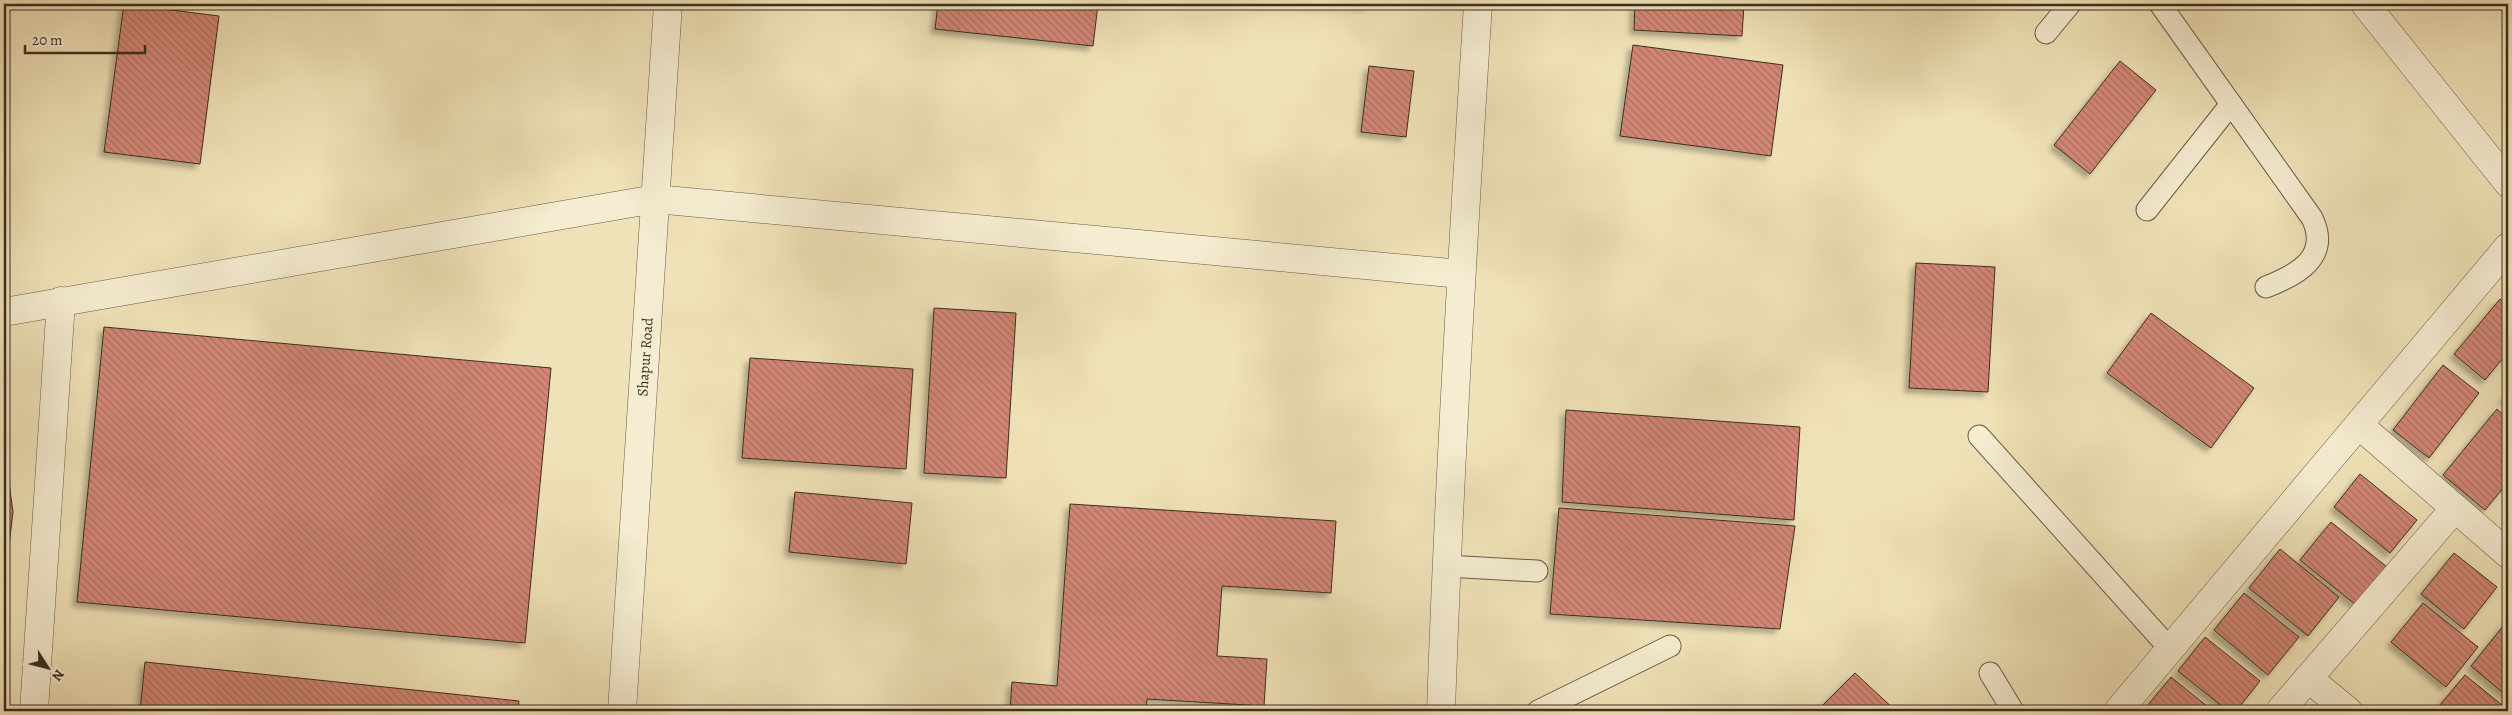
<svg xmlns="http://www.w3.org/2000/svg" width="2512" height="715" viewBox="0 0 2512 715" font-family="Alegreya,serif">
	<defs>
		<pattern id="building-back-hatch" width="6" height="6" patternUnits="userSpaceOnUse" patternTransform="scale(1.25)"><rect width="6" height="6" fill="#d38776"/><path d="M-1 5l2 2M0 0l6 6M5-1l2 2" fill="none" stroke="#ac6f60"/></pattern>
		<filter id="shadow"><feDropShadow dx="-4.5" dy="4.5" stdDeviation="2.5" flood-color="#0004"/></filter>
	</defs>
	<rect width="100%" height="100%" fill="#f0e2b8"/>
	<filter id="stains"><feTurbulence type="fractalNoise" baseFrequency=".004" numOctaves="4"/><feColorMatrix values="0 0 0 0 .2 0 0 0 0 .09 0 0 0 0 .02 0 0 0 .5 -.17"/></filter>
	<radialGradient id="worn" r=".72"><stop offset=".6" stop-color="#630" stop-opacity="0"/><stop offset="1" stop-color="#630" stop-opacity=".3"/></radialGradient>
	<g fill="url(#building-back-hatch)" stroke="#3a2f21" filter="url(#shadow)">
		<path d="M 124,4 L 219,16 L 200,164 L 104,152 Z"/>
		<path d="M 938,4 L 1098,4 L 1093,46 L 935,29 Z"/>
		<path d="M 1253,4 L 1369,4 L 1369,6 Z"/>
		<path d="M 1635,4 L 1744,4 L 1742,36 L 1634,30 Z"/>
		<path d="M 1633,45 L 1783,65 L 1771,156 L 1620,136 Z"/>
		<path d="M 2120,61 L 2156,90 L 2090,174 L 2054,145 Z"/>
		<path d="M 1369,66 L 1414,71 L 1406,137 L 1361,132 Z"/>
		<path d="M 1916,263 L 1995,267 L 1988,392 L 1909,388 Z"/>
		<path d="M 2500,299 L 2508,306 L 2508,352 L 2485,380 L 2454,354 Z"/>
		<path d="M 934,308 L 1016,313 L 1006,478 L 924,473 Z"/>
		<path d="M 2151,313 L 2254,388 L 2211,448 L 2107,373 Z"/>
		<path d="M 104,327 L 551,368 L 525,643 L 77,602 Z"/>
		<path d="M 750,358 L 913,369 L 906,469 L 742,458 Z"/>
		<path d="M 2443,365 L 2479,393 L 2429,458 L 2393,430 Z"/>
		<path d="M 2508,393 L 2508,403 L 2503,399 Z"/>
		<path d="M 2497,409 L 2508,419 L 2508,482 L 2485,510 L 2443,475 Z"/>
		<path d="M 1566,410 L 1800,427 L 1794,520 L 1562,502 Z"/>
		<path d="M 4,446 L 13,512 L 4,586 Z"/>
		<path d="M 2360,474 L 2417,520 L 2390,553 L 2334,507 Z"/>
		<path d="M 795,492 L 912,503 L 906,564 L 789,552 Z"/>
		<path d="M 1070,504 L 1336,521 L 1331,593 L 1222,586 L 1217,656 L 1267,659 L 1264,706 L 1147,699 L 1146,711 L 1010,711 L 1012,682 L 1057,686 Z"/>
		<path d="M 1559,508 L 1795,526 L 1780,629 L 1550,614 Z"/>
		<path d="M 2331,522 L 2387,567 L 2356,605 L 2300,560 Z"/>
		<path d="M 2280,549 L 2339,597 L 2308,636 L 2249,588 Z"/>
		<path d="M 2454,553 L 2497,587 L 2464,629 L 2421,594 Z"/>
		<path d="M 2244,593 L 2299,637 L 2268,675 L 2214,630 Z"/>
		<path d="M 2423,603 L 2478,647 L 2446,687 L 2391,642 Z"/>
		<path d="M 2508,620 L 2508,697 L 2471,666 Z"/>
		<path d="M 2205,637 L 2260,681 L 2236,711 L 2228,711 L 2178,671 Z"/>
		<path d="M 145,662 L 519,701 L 518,711 L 140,711 Z"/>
		<path d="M 1855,673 L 1896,711 L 1817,711 Z"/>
		<path d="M 2465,675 L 2502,705 L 2498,711 L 2435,711 Z"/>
		<path d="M 2171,677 L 2213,711 L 2143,711 Z"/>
	</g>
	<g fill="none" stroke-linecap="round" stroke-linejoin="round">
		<g stroke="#685c47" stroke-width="23">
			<g id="service">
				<path d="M 2160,4 L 2312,218 C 2331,257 2297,275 2266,287"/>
				<path d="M 2046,33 L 2070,4"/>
				<path d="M 2147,210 L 2231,104"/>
				<path d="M 1979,436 L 2170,649"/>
				<path d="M 1446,566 L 1537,571"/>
				<path d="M 1990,673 L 2013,711"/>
				<path d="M 1538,711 L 1670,646"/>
			</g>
		</g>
		<g stroke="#685c47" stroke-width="29">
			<g id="minor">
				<path d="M 2365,4 L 2508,183"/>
				<path d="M 4,312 L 655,199 L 1461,274"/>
				<path d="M 2359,425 L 2508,554"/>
				<path d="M 2308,678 L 2348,711"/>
				<path d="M 34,711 L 61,301"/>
				<path d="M 1441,711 C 1449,475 1463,239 1478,4"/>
				<path d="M 2118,711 L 2508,247"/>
				<path d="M 2280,711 L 2455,508"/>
			</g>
		</g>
		<g stroke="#685c47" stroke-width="29">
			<path id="tertiary" d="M 622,711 L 668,4"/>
		</g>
		<use href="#service" stroke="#f5ecd1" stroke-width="21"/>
		<use href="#minor" stroke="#f5ecd1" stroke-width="28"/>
		<use href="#tertiary" stroke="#f5ecd1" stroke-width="28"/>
	</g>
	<g text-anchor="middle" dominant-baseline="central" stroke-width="5" stroke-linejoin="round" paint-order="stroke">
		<g font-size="15" fill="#3a2f21" stroke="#f5ecd1">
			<text transform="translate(645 357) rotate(-86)">Shapur Road</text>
		</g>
	</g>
	<rect width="2512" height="715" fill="none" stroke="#f0e2b8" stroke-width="20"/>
	<rect x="5" y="5" width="2502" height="705" fill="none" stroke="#3a2f21" stroke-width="2.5"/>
	<rect x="10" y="10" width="2492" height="695" fill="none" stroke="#3a2f21"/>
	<g transform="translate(48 668) rotate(126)" stroke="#f5ecd1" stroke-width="4" paint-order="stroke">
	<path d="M0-4L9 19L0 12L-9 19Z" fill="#3a2f21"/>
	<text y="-8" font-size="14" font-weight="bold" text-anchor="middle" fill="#3a2f21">N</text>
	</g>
	<path d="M25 45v8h120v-8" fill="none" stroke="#3a2f21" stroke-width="2.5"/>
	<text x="32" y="45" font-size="15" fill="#3a2f21" stroke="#f5ecd1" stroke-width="4" paint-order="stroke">20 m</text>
	<rect width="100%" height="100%" filter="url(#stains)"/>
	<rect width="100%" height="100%" fill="url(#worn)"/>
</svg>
